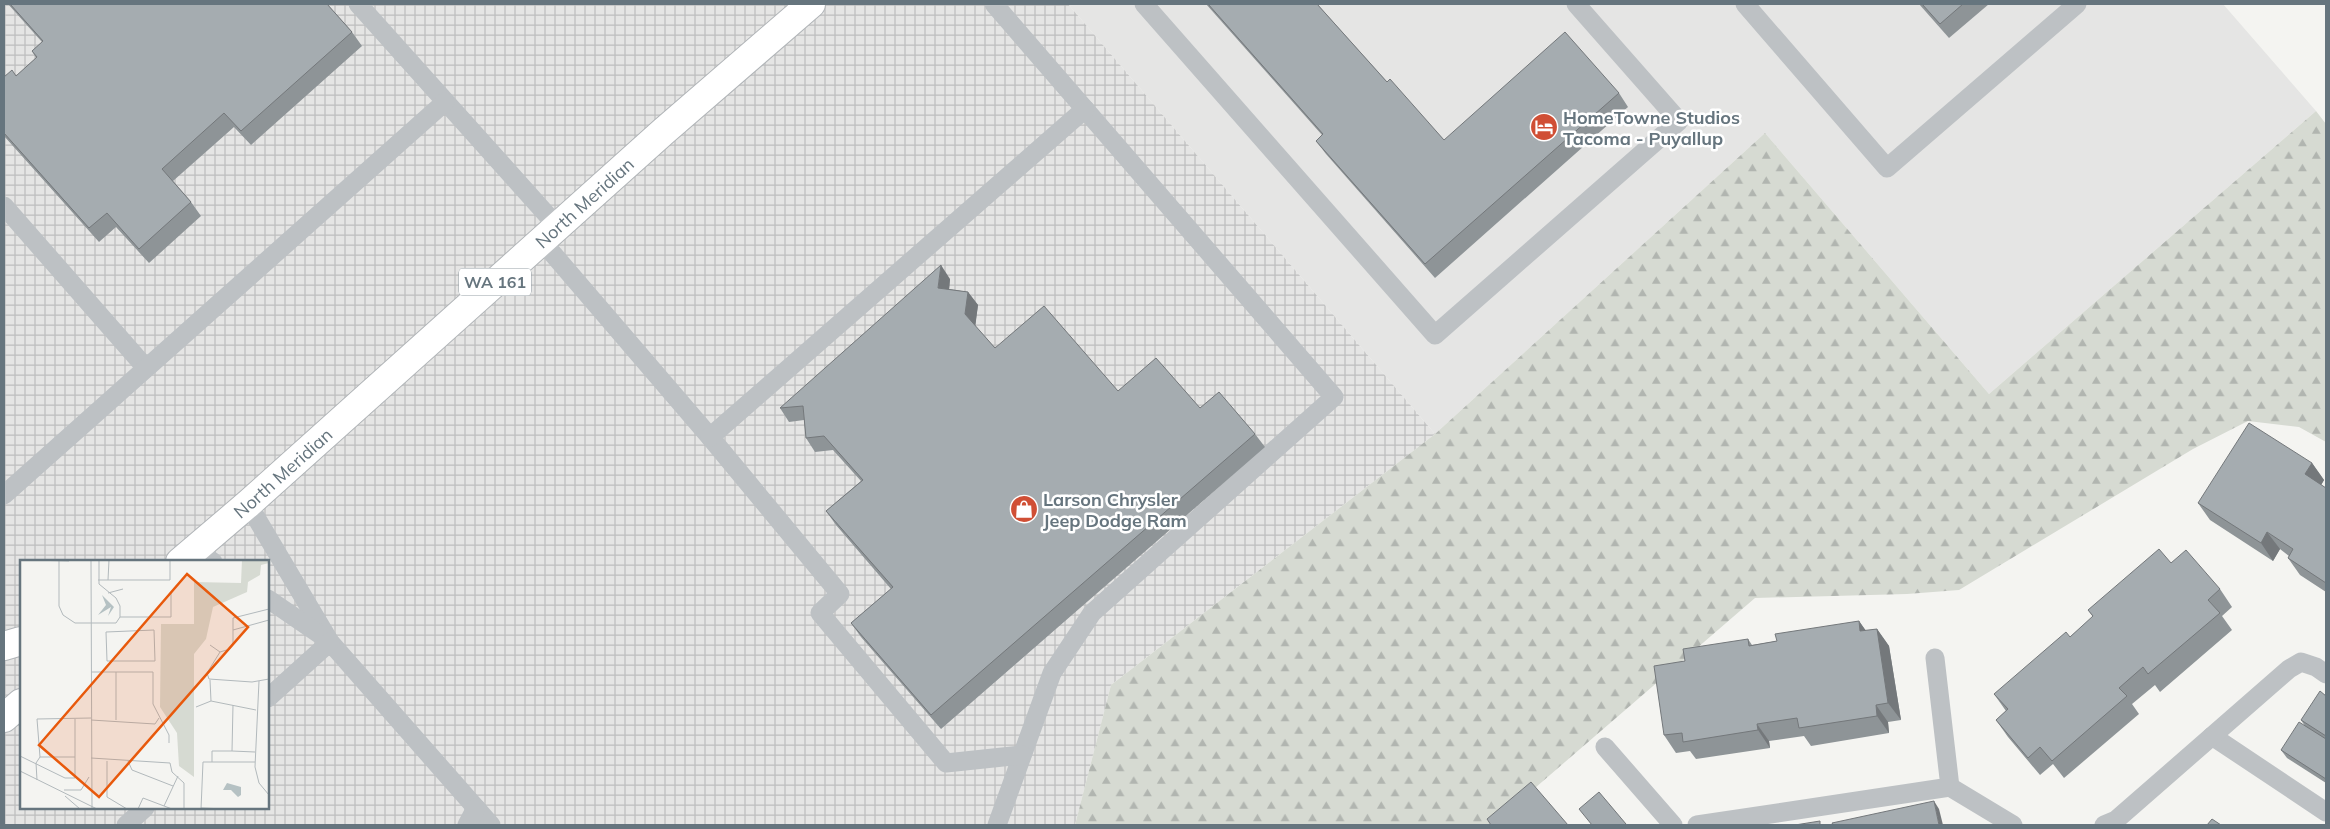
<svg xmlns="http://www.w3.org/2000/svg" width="2330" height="829" viewBox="0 0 2330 829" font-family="Mulish,sans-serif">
	<defs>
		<pattern id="industrial-grid" width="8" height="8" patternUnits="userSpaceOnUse" patternTransform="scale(1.25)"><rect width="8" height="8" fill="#e5e5e4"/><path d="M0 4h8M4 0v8" fill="none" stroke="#bdbebe"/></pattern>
		<pattern id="forest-firs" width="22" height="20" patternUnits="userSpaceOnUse" patternTransform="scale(1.25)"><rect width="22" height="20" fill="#d6dad2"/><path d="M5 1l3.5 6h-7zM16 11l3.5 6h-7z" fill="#b1b5b0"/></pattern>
	</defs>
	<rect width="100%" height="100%" fill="#f4f4f1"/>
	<path fill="#e5e5e4" d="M 1068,4 L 2223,4 L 2316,111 L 1989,394 L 1765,133 L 1435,434 Z"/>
	<path fill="url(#industrial-grid)" fill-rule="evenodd" d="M 4,4 L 1068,4 L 1435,434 L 1111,685 L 1075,825 L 4,825 ZM 21,562 L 268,562 L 268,808 L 21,808 Z"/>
	<path fill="url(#forest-firs)" d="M 2316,111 L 2326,124 L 2326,442 L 2299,427 L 2248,421 L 2193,449 L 1959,590 L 1907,594 L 1755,598 L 1492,825 L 1075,825 L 1111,685 L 1435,434 L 1765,133 L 1989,394 Z"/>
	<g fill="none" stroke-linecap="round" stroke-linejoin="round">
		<g stroke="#b1b5b8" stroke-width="30">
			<g id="primary">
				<path id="s1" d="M 180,562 L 248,504 L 664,131 L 811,4"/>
				<path d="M 4,646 L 21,641"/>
				<path d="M 4,718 L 21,703"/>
			</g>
		</g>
		<g stroke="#bdc1c4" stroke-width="19">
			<path d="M 358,4 L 557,226"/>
			<path d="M 994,4 L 1334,397 L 1092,613 L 1052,673 L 997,825"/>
			<path d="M 1144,4 L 1435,335 L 1679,121 L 1576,4"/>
			<path d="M 1745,4 L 1887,168 L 2077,4"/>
			<path d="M 4,206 L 146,368"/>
			<path d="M 541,240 L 710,437 L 840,594 L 820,613 L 946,763 L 1022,755"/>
			<path d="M 710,437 L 1085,109"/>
			<path d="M 4,495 L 445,102"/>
			<path d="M 248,504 L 330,642 L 491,825"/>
			<path d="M 195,549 L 213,562"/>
			<path d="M 268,599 L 325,638"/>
			<path d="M 268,698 L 330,642"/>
			<path d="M 2212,736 L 2326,812"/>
			<path d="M 1605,747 L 1673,825"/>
			<path d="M 1950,787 L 2013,825"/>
			<path d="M 126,825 L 145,808"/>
			<path d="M 467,825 L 476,808"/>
			<path d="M 1697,825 L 1950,787 L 1935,658"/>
			<path d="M 2104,825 L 2116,820 L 2289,669 L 2301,662 L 2316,667 L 2326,674"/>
		</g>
		<use href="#primary" stroke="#fff" stroke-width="28"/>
	</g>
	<g fill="#8e9497">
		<path d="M 8,4 L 327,4 L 352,32 L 362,46 L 251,145 L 234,127 L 173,181 L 191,202 L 201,216 L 149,263 L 116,227 L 99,242 L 4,136 L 4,77 L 16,76 L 36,58 L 32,51 L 42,42 Z"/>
		<path d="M 1206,4 L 1317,4 L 1387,82 L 1444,140 L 1619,93 L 1628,107 L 1435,278 L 1326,154 L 1316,141 L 1322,135 Z"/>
		<path d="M 1919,4 L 1989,4 L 1949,38 Z"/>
		<path d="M 950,279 L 949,289 L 968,292 L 978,305 L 975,326 L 995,348 L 1118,391 L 1200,408 L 1255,434 L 1265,447 L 941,729 L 861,637 L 851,623 L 891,589 L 836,525 L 826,511 L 861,481 L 833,450 L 815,452 L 806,438 L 804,420 L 789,422 L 780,408 Z"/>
		<path d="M 2312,463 L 2324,480 L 2321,485 L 2326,488 L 2326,592 L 2300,575 L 2288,558 L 2289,556 L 2280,549 L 2273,561 L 2210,520 L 2198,503 Z"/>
		<path d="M 2171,563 L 2220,589 L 2232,607 L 2222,616 L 2232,630 L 2160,692 L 2155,685 L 2132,704 L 2139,714 L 2064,778 L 2053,764 L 2040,775 L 2008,737 L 1996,720 L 2006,711 L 1994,694 L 2070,637 L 2093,617 L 2088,610 Z"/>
		<path d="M 1859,621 L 1866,631 L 1877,629 L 1889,646 L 1901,720 L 1888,722 L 1889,733 L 1811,746 L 1804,736 L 1769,741 L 1770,748 L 1696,759 L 1690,751 L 1676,753 L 1664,735 L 1685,661 L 1748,639 L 1752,645 L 1777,641 Z"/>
		<path d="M 2326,696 L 2326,783 L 2287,758 L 2281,750 L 2305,726 L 2301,720 Z"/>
	</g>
	<g fill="#74787b">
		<path d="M 941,265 L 950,279 L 948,302 L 938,288 Z"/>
		<path d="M 968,292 L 978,305 L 975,328 L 965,314 Z"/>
		<path d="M 2312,463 L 2324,480 L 2317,492 L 2305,474 Z"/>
		<path d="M 2267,532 L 2280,549 L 2273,561 L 2261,543 Z"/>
		<path d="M 1859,621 L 1871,638 L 1860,631 Z"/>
		<path d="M 1877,629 L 1889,646 L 1901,720 L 1888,703 Z"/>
		<path d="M 1876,705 L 1888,722 L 1889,733 L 1877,716 Z"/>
		<path d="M 1757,724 L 1769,741 L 1770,748 L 1758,730 Z"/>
		<path d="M 1934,801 L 1939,809 L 1943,825 L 1939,825 Z"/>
	</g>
	<g fill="#a5acb0" stroke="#74787b">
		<path d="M 10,4 L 327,4 L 352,32 L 241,131 L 224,113 L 162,169 L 191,202 L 139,249 L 107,213 L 89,228 L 4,133 L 4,77 L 12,70 L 16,76 L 37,57 L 32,51 L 43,41 Z"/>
		<path d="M 1208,4 L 1317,4 L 1387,82 L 1390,79 L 1444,140 L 1565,32 L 1619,93 L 1425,264 L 1316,141 L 1323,134 Z"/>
		<path d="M 1922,4 L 1963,4 L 1940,24 Z"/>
		<path d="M 941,265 L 938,288 L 968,292 L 965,314 L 995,348 L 1044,306 L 1118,391 L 1156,358 L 1200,408 L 1219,392 L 1255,434 L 931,715 L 851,623 L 893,587 L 826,511 L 863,480 L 824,436 L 806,438 L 803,406 L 780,408 Z"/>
		<path d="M 2249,423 L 2312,463 L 2305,474 L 2326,488 L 2326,583 L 2288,558 L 2293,549 L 2267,532 L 2261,543 L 2198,503 Z"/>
		<path d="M 2159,549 L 2171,563 L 2186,550 L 2220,589 L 2208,600 L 2220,613 L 2148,674 L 2143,667 L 2119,688 L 2127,696 L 2052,761 L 2040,747 L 2028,758 L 1996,720 L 2008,709 L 1994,694 L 2066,632 L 2070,637 L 2093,616 L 2088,610 Z"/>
		<path d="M 1859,621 L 1860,631 L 1877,629 L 1888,703 L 1876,705 L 1877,716 L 1799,728 L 1797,718 L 1757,724 L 1758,730 L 1683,742 L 1682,733 L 1664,735 L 1654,666 L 1685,661 L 1683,649 L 1748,639 L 1749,646 L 1777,641 L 1775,634 Z"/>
		<path d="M 2320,691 L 2326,696 L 2326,736 L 2301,720 Z"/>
		<path d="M 2299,722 L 2326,739 L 2326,779 L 2281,750 Z"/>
		<path d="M 1531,782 L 1568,825 L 1491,825 L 1487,819 Z"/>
		<path d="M 1599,792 L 1626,824 L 1624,825 L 1592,825 L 1579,809 Z"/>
		<path d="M 1934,801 L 1939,825 L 1833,825 L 1832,823 Z"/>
		<path d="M 2212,819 L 2221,825 L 2207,825 Z"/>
		<path d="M 1820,821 L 1820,825 L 1795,825 Z"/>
	</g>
	<defs>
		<g id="hotel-disc" transform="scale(1.4375)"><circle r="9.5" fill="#d04f35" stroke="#fff"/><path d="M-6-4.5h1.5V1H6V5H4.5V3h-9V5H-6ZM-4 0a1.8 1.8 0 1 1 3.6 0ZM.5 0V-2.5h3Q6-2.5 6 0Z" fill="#fff"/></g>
		<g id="shop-disc" transform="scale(1.4375)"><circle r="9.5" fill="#d04f35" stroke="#fff"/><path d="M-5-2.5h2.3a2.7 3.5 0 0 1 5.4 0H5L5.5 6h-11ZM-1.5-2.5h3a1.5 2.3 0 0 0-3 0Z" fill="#fff"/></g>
	</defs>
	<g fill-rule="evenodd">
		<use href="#hotel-disc" x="1544" y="127"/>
		<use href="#shop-disc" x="1024" y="509"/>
	</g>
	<g text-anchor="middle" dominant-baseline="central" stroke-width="5" stroke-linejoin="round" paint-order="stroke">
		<rect fill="#fff" stroke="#949ea5" stroke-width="1" x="459" y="268.5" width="72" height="27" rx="4"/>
		<g font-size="16" font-weight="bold" fill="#66757e">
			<text x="495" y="282">WA 161</text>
		</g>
		<g font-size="18" font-weight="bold" fill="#66757e" stroke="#fff" text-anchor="start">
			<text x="1563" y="117">HomeTowne Studios<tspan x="1563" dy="21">Tacoma - Puyallup</tspan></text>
			<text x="1043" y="499">Larson Chrysler<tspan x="1043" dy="21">Jeep Dodge Ram</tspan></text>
		</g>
		<g font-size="18" fill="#66757e" stroke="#fff">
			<text stroke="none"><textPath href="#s1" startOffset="541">North Meridian</textPath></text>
			<text stroke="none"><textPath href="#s1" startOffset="136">North Meridian</textPath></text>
		</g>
	</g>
	<g transform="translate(20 560)">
		<rect width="249" height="249" fill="#f4f4f1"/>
		<path d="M 222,0 L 249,0 L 249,3 L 241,5 L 240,15 L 228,22 L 227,32 L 193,47 L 186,79 L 174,94 L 174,217 L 159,206 L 157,173 L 140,147 L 141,64 L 174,64 L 174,22 L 221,23 Z" fill="#d6dad2"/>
		<path d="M 82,35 L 94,47 L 88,56 L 91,47 L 78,55 L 86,45 ZM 207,223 L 221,227 L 221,235 L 218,237 L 211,230 L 203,230 Z" fill="#b5c1c3"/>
		<path fill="none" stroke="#b2b9bc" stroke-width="1" d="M 11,0 L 49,1M 39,0 L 39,46 L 43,55 L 55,63 L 96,63 L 100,57 L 100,46 L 96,38 L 79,24 L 79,0M 71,0 L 72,249M 78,20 L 150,20 L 150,0M 88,20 L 89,0M 88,33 L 103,29M 100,57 L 151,57 L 151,32M 134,70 L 135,101 L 87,101 L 86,72 ZM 213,70 L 249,60M 190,85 L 200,92 L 187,113 L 189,119 L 232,122 L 249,119M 200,92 L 210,89 L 213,83 L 213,58 L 249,49M 71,112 L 133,112 L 133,144 L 149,175 L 149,183M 96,112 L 96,160M 190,120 L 191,141 L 236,150M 239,121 L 235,207 L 239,223 L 249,235M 176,147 L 191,141M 71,160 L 135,164 L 139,158M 212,191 L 235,192M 0,196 L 45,218 L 55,218 L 55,159M 20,197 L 55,197M 71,198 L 150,203 L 152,212 L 164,223 L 164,249M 87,201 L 87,237 L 107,249M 108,201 L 112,210 L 153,226M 192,202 L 192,191 L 212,191 L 213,145M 0,211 L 77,249M 17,220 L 16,203 L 20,197 L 17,159 L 71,158M 44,230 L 61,230 L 69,217M 45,236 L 60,249M 144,246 L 158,216M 181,248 L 206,249M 118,249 L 123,238 L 152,249M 181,249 L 183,202 L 235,202"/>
		<path fill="#e8590c" fill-opacity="0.15" stroke="#e8590c" stroke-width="2.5" d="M 167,14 L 228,67 L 79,237 L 19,185 Z"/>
		<rect width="249" height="249" fill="none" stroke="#66757e" stroke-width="2.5"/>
	</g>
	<rect width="2330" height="829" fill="none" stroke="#66757e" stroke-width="10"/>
</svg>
